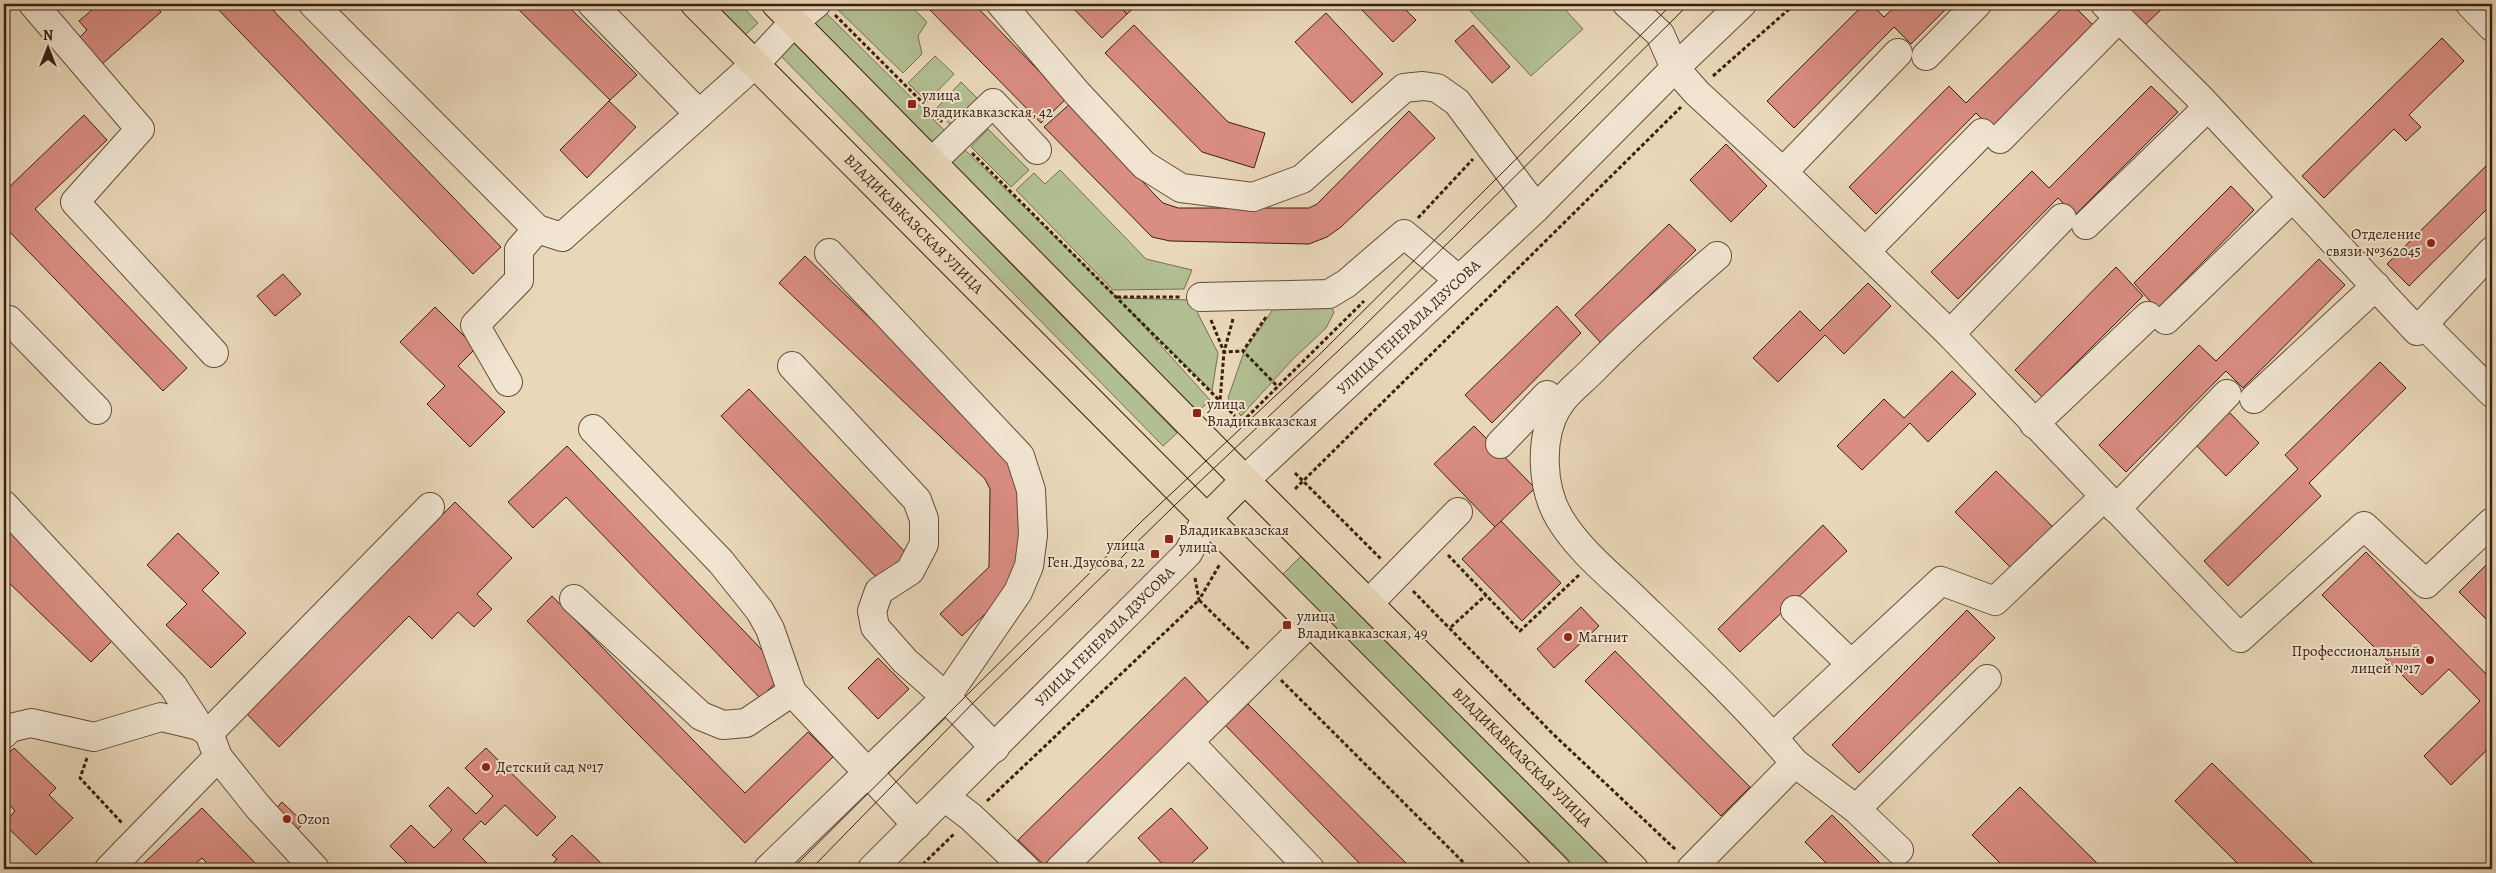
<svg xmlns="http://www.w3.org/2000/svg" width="2496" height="873" viewBox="0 0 2496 873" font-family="Alegreya,serif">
	<rect width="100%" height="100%" fill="#e9d7b9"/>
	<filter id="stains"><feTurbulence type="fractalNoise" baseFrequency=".004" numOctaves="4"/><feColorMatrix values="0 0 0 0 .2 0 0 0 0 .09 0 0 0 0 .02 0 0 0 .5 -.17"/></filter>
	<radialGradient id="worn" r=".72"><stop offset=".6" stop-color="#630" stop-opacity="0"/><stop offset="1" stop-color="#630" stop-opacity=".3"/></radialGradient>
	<g fill="#b2bf92" stroke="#767050">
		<path d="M 715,4 L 740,4 L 758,23 L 745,35 Z"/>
		<path d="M 909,4 L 927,22 L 918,36 L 922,54 L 903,73 L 833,5 Z"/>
		<path d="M 1464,4 L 1560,4 L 1583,29 L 1531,76 Z"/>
		<path d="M 825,12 L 946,132 L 932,146 L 811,26 Z"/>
		<path d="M 792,41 L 1177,433 L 1163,446 L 779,54 Z"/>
		<path d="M 935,56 L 954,74 L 927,102 L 908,83 Z"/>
		<path d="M 961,82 L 980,101 L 954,128 L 935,110 Z"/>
		<path d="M 988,129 L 1029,170 L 1011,187 L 971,147 Z"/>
		<path d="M 965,150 L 1118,298 L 1191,300 L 1218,353 L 1212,391 L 1129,310 L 1210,400 L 1193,417 L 947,168 Z"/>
		<path d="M 1060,170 L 1146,259 L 1192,270 L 1184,289 L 1113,290 L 1016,190 L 1034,173 L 1045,184 Z"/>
		<path d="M 1327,298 L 1334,312 L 1326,328 L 1293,359 L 1241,416 L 1228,398 L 1244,352 L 1278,302 Z"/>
		<path d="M 1303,554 L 1615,869 L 1578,869 L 1282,575 Z"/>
	</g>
	<g fill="#da8d82" stroke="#3a210f">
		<path d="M 99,4 L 154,4 L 161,12 L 101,65 L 78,39 L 87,30 L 79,21 Z"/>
		<path d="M 213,4 L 267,4 L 501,247 L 473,274 Z"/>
		<path d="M 513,4 L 566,4 L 637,75 L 609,101 L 636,127 L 587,178 L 560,150 L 610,100 Z"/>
		<path d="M 924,4 L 974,4 L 1066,99 L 1041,123 Z"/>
		<path d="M 1069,4 L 1117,4 L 1127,14 L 1102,38 Z"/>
		<path d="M 1117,4 L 1138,4 L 1127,14 Z"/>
		<path d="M 1360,4 L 1400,4 L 1416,20 L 1393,42 L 1358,6 Z"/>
		<path d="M 1864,4 L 1871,4 L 1884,17 L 1898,4 L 1951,4 L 1911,44 L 1894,27 L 1794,128 L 1767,101 Z"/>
		<path d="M 2066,4 L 2072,4 L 2095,27 L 1993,130 L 1976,113 L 1876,214 L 1849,187 L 1949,86 L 1966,103 Z"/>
		<path d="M 2125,4 L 2167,4 L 2145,25 Z"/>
		<path d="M 1326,13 L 1383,74 L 1352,103 L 1295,42 Z"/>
		<path d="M 1134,25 L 1228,122 L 1265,133 L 1254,168 L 1202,152 L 1105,53 Z"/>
		<path d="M 1473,25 L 1510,67 L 1492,83 L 1455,41 Z"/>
		<path d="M 2442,38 L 2464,61 L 2409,115 L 2421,127 L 2406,141 L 2394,129 L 2324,198 L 2302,176 Z"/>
		<path d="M 2151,86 L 2178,112 L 2075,215 L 2058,198 L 1958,299 L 1931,272 L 2032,171 L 2049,188 Z"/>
		<path d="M 1071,103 L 1154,194 L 1163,203 L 1178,208 L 1309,208 L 1317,204 L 1409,111 L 1435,138 L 1341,227 L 1327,237 L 1309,244 L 1170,241 L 1152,237 L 1044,127 Z"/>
		<path d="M 84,115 L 107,140 L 35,209 L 187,368 L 163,391 L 4,226 L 4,192 Z"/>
		<path d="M 1726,144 L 1767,186 L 1731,222 L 1690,180 Z"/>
		<path d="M 2492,160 L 2492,204 L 2409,286 L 2387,264 Z"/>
		<path d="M 2231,186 L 2254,210 L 2157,309 L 2134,283 Z"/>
		<path d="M 1669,224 L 1696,250 L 1601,343 L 1575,315 Z"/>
		<path d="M 805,256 L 1011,453 L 1023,489 L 1021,560 L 1011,589 L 962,636 L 940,614 L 989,567 L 990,489 L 985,479 L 779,283 Z"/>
		<path d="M 2319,259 L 2345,285 L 2243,388 L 2226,371 L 2126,472 L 2099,445 L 2199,345 L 2216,361 Z"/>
		<path d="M 2116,267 L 2143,296 L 2042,397 L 2015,370 Z"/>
		<path d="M 283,274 L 301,294 L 275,316 L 257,296 Z"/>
		<path d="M 1868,283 L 1891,306 L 1844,354 L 1825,335 L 1778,382 L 1753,358 L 1800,311 L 1820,331 Z"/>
		<path d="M 1557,306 L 1581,333 L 1492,423 L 1465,395 Z"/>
		<path d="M 435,307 L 476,348 L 458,366 L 505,412 L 470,447 L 427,404 L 445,386 L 400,342 Z"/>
		<path d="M 2380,362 L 2406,388 L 2309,483 L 2321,496 L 2228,586 L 2204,561 L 2298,469 L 2285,455 Z"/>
		<path d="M 1952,371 L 1976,394 L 1928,442 L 1910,423 L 1862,470 L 1837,446 L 1884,399 L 1904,418 Z"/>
		<path d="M 749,389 L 907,554 L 879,580 L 721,416 Z"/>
		<path d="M 2228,411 L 2259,443 L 2226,476 L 2194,443 Z"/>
		<path d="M 1474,426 L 1535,488 L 1495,527 L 1434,464 Z"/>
		<path d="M 567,446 L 785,674 L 760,698 L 566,497 L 533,528 L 508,502 Z"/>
		<path d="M 1996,471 L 2055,529 L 2014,571 L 1955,512 Z"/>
		<path d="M 455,502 L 512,558 L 477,594 L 492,609 L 474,627 L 458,612 L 432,639 L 409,616 L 279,747 L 246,713 Z"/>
		<path d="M 1501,521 L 1561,583 L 1522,621 L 1462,559 Z"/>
		<path d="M 4,524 L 118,635 L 91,662 L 4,578 Z"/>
		<path d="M 1823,525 L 1847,551 L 1740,652 L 1718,629 Z"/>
		<path d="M 178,533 L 219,573 L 202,590 L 246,633 L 211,668 L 166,625 L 187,604 L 147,565 Z"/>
		<path d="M 2366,552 L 2492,680 L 2492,745 L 2451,785 L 2424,756 L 2480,701 L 2449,669 L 2422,695 L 2322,595 Z"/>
		<path d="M 2492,559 L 2492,625 L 2459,592 Z"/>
		<path d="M 552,596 L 745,793 L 808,732 L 833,757 L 745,843 L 527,621 Z"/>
		<path d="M 1581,607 L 1599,626 L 1554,668 L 1537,649 Z"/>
		<path d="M 1967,610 L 1995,638 L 1859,773 L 1832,745 Z"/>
		<path d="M 1615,651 L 1750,787 L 1721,816 L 1585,681 Z"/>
		<path d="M 878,658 L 909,689 L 878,719 L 848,688 Z"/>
		<path d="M 1185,677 L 1211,705 L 1045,866 L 1018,840 Z"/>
		<path d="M 1248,704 L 1409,866 L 1406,869 L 1365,869 L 1225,725 Z"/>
		<path d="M 14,748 L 56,788 L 49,795 L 73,818 L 36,855 L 4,824 L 15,811 L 4,799 L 4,758 Z"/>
		<path d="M 486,748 L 556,817 L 537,836 L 505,805 L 485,825 L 481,821 L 463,839 L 493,869 L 449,869 L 445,865 L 441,869 L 413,869 L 390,846 L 411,825 L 434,848 L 452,830 L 429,806 L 448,787 L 476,814 L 493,796 L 465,768 Z"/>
		<path d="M 2212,763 L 2319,869 L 2243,869 L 2175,801 Z"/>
		<path d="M 2020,787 L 2103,869 L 2006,869 L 1972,835 Z"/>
		<path d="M 282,802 L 304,823 L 294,833 L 273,812 Z"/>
		<path d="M 202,808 L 261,869 L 213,869 L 202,858 L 189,869 L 150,869 L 144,863 Z"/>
		<path d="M 1171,808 L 1208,848 L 1185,869 L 1167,869 L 1138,838 Z"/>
		<path d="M 1832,815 L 1886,869 L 1832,869 L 1805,842 Z"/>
		<path d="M 572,835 L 607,869 L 547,869 L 557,859 L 552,855 Z"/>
	</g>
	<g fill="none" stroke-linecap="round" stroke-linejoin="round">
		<g stroke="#664e3a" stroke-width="30">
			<g id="minor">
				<path d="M 33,4 L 140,129 L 75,202 L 214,353"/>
				<path d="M 313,4 L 537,229"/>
				<path d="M 592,4 L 699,114"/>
				<path d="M 1001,4 L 1077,93 L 1144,165 L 1181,188 L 1253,197 L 1302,179 L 1404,88 L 1423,86 L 1437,88 L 1457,102 L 1536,208"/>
				<path d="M 1627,4 L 1660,34 L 1675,68 L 1697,93 L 1783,172 L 1950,334 L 2240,638 L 2364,526 L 2426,584 L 2492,522"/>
				<path d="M 2105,4 L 2200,98 L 2417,331 L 2492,251"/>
				<path d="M 2470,4 L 2492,27"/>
				<path d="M 1926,56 L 1977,4"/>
				<path d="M 2000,139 L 2119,18"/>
				<path d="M 932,162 L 993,103 L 1037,150"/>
				<path d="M 1783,172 L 1898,53"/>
				<path d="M 2086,225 L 2208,107"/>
				<path d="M 1866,251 L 1982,133"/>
				<path d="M 1201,297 L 1329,294 L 1347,283 L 1404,234 L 1459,280"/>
				<path d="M 2166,320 L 2292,198"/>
				<path d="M 2423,324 L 2492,393"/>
				<path d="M 4,325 L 9,320 L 97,410"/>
				<path d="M 1950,334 L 2062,218"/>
				<path d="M 792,366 L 917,500 L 924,519 L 924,544 L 910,571 L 879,591 L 872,611 L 875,627 L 905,661 L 946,697 L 995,748"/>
				<path d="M 508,382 L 475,325 L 519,280 L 519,250 L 537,229 L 562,237 L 755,64 L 794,22 L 816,4"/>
				<path d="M 2254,399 L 2376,286"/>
				<path d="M 2034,424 L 2148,316"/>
				<path d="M 593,429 L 721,562 L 760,611 L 770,629 L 792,692"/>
				<path d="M 1500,444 L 1547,395 L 1559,405"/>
				<path id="s1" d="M 1245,480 L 1536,208 L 1675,68 L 1742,4"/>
				<path d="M 4,505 L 173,686 L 199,726 L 209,733 L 218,757 L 258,807 L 315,869"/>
				<path d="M 2116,509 L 2227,394"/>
				<path d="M 574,599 L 701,716 L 723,725 L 746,723 L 792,692 L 917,825"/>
				<path d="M 1369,603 L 1458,512"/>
				<path d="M 1795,610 L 1851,664"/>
				<path d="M 209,733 L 430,507"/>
				<path d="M 4,734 L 10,728 L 31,723 L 94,737 L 161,717 L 199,726"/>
				<path d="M 1773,737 L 1941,581 L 1995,601 L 2104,497"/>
				<path d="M 1190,743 L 1310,869"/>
				<path d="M 1795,763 L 1856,809 L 1899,850"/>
				<path d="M 946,798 L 971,817 L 1026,869"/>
				<path d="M 1856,809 L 1987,679"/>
				<path d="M 109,869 L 218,757"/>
				<path d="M 768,869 L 946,697 L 1018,592 L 1029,566 L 1033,535 L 1031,490 L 1020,456 L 829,253"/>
				<path id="s2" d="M 872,869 L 1188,553 L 1206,519"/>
				<path d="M 1060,869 L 1310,622"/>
				<path d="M 1691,869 L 1795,763 C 1748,707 1693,655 1640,604 C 1613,577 1580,552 1560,519 C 1541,488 1539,437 1558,406 C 1566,393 1581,382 1592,371 C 1632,330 1674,293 1717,256"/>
			</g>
		</g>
		<g stroke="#3a210f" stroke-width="30">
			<g id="major">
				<path id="s3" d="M 695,4 L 1556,869"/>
				<path id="s4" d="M 776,4 L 1245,480 L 1634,869"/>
				<path d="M 1206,519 L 1245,480"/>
			</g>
		</g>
		<g stroke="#3a210f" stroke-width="3" stroke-dasharray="4 2.5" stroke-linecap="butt">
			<path d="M 835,15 L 942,122"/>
			<path d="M 1713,76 L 1795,4"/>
			<path d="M 972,153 L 1235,416"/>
			<path d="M 1418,218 L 1473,159"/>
			<path d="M 1117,297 L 1180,297"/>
			<path d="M 1266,317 L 1243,351 L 1278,387"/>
			<path d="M 1233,319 L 1224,352 L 1243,351"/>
			<path d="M 1211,320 L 1224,352 L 1220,401"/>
			<path d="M 1242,422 L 1364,301"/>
			<path d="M 1295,473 L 1382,560"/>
			<path d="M 1295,489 L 1681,107"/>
			<path d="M 1448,555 L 1520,631 L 1579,575"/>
			<path d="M 1195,578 L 1199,600 L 1220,564"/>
			<path d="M 1413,591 L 1552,733 L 1677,851"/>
			<path d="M 1451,627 L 1486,595"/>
			<path d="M 1281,680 L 1470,869"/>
			<path d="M 87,758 L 80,778 L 123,824"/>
			<path d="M 987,801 L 1199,600 L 1250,650"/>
			<path d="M 918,869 L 955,833"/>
		</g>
		<use href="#minor" stroke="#f1e5d2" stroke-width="28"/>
		<use href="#major" stroke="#e9d7b9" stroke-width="28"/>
		<g stroke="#3a210f" stroke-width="1">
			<path d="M 792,869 L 1142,521 L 1320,354 L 1672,4"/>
			<path d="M 811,869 L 974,702 L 1175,505 L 1357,333 L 1689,4"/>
		</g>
	</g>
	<g fill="#8f2418" stroke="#f1e5d2" stroke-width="2">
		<rect x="907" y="99" width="10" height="10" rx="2.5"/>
		<circle cx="2431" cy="243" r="5"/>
		<rect x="1192" y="408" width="10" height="10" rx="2.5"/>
		<rect x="1164" y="534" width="10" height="10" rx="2.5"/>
		<rect x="1150" y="549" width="10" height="10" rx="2.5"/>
		<rect x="1282" y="620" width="10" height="10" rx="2.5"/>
		<circle cx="1568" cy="637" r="5"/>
		<circle cx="2430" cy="660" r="5"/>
		<circle cx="486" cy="767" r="5"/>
		<circle cx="287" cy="819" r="5"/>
	</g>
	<g text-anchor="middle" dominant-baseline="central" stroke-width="4" stroke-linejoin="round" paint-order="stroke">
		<g font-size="15" fill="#3a210f" stroke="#f1e5d2" text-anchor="start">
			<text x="922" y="95">улица<tspan x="922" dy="17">Владикавказская, 42</tspan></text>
			<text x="2421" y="234" text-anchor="end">Отделение<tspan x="2421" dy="17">связи №362045</tspan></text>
			<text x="1207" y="404">улица<tspan x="1207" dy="17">Владикавказская</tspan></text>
			<text x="1179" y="530">Владикавказская<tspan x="1179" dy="17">улица</tspan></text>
			<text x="1145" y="545" text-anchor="end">улица<tspan x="1145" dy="17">Ген.Дзусова, 22</tspan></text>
			<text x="1297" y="616">улица<tspan x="1297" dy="17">Владикавказская, 49</tspan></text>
			<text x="1578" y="637">Магнит</text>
			<text x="2420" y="651" text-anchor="end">Профессиональный<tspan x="2420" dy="17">лицей №17</tspan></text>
			<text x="496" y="767">Детский сад №17</text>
			<text x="297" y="819">Ozon</text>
		</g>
		<g font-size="15" fill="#3a210f" stroke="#f1e5d2">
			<text stroke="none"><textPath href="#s3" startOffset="310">ВЛАДИКАВКАЗСКАЯ УЛИЦА</textPath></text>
			<text stroke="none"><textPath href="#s1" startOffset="224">УЛИЦА ГЕНЕРАЛА ДЗУСОВА</textPath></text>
			<text stroke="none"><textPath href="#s2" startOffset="329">УЛИЦА ГЕНЕРАЛА ДЗУСОВА</textPath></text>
			<text stroke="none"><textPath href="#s4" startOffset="1060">ВЛАДИКАВКАЗСКАЯ УЛИЦА</textPath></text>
		</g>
	</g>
	<rect width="2496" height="873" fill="none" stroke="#e9d7b9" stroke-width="20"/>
	<rect x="5" y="5" width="2486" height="863" fill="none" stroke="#3a210f" stroke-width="2.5"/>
	<rect x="10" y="10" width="2476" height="853" fill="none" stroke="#3a210f"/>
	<g transform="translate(48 48)" stroke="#f1e5d2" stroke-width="4" paint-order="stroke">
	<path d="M0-4L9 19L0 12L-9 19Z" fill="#3a210f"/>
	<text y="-8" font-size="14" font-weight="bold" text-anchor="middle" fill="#3a210f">N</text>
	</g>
	<rect width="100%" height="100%" filter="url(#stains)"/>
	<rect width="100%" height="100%" fill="url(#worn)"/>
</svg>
